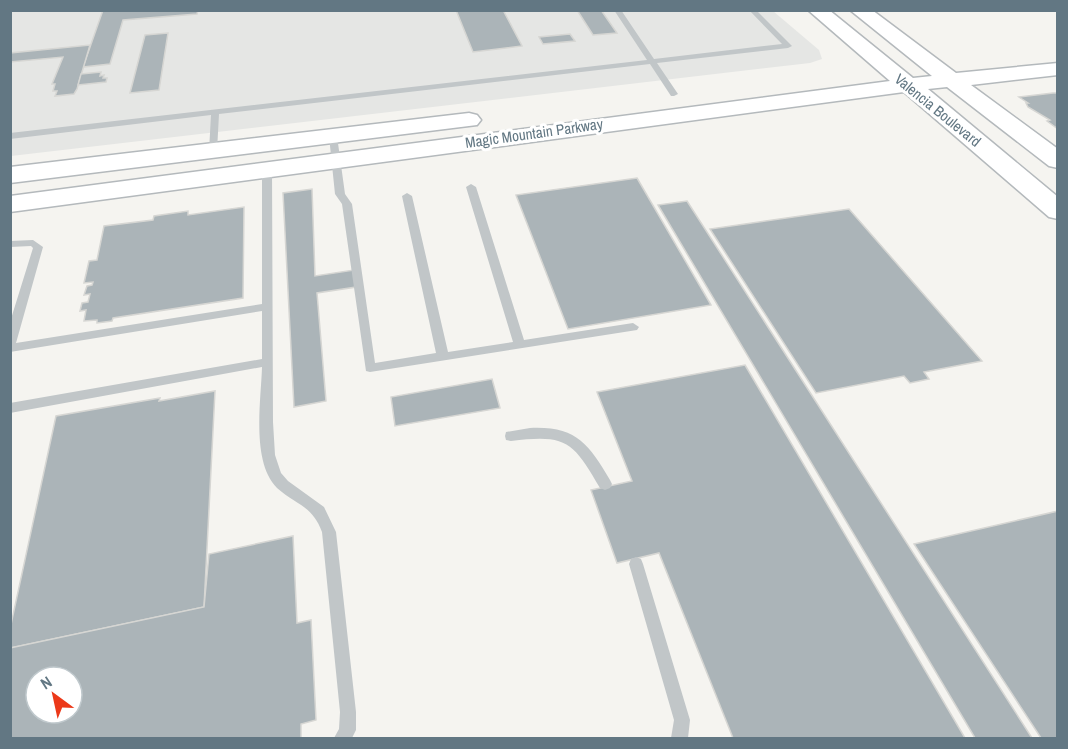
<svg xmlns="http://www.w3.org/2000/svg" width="1068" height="749" viewBox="0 0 1068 749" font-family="'Archivo Narrow',sans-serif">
	<rect width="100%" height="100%" fill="#f5f4f0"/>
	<path fill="#e5e6e4" d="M 10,11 L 773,11 L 819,50 L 822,59 L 810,63 L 11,156 Z"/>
	<g fill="#abb4b8" stroke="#d6d6d3" stroke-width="1.5" fill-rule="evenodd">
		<path d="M 103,10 L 198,10 L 197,14 L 123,20 L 110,64 L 83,67 Z"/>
		<path d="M 456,10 L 503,10 L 522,46 L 473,52 Z"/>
		<path d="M 577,10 L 601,10 L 617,33 L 593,35 Z"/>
		<path d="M 168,33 L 159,90 L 130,93 L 145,35 Z"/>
		<path d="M 570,34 L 575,41 L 543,44 L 539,37 Z"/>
		<path d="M 90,45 L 77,89 L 74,94 L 55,96 L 57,91 L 53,91 L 55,84 L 52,84 L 63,57 L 10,62 L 10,53 Z"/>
		<path d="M 101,72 L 100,76 L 104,75 L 103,78 L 107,78 L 106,82 L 78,85 L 81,74 Z"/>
		<path d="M 1053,93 L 1058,93 L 1058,129 L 1047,121 L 1050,120 L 1028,107 L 1026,103 L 1028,103 L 1019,97 Z"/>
		<path d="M 637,178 L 711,305 L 568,329 L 516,195 Z"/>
		<path d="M 312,189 L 315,276 L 354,270 L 356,287 L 317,293 L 326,401 L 294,407 L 283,193 Z"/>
		<path d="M 687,201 L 1032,738 L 975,738 L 658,205 Z"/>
		<path d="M 244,207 L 243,298 L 113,318 L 112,321 L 97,323 L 97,320 L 84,321 L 86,310 L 80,311 L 82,303 L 88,302 L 90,294 L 84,295 L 87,286 L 92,285 L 93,282 L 84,283 L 89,261 L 97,260 L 104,226 L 153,220 L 154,216 L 188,211 L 188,215 Z"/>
		<path d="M 849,209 L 982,361 L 924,372 L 929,379 L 910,383 L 904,376 L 816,393 L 710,229 Z"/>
		<path d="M 745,365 L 965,738 L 733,738 L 659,553 L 617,563 L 591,490 L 632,481 L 597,392 Z"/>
		<path d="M 492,379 L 500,408 L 395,426 L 391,397 Z"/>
		<path d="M 215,391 L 204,607 L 10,648 L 10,629 L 56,416 L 160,398 L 159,401 Z"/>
		<path d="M 1058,511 L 1058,738 L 1041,738 L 914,544 Z"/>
		<path d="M 293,536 L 297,623 L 311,620 L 316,720 L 301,724 L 301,738 L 10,738 L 10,648 L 204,607 L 209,554 ZM 36,677 L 72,677 L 72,713 L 36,713 Z"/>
	</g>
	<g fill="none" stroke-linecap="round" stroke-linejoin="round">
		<g stroke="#b4b9bc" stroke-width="3">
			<g id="primary">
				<path d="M 808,10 L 829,10 L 913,78 L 932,76 L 850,10 L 872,10 L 956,73 L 1058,63 L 1058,75 L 971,85 L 1058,149 L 1058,168 L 1049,166 L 947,87 L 928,89 L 1058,197 L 1058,219 L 1049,217 L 904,92 L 10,212 L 10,196 L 890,81 Z"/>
				<path d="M 469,113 L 477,115 L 481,120 L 477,125 L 10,183 L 10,167 Z"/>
			</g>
		</g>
		<g fill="#c1c6c8" fill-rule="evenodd">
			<path d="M 614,10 L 621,10 L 654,59 L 782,44 L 749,10 L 756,10 L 792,46 L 788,48 L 657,63 L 678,94 L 674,96 L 671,96 L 650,64 L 219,114 L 217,151 L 213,154 L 209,151 L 211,115 L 10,139 L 10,133 L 647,60 Z"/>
			<path d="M 333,133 L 337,136 L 345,194 L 352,204 L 375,363 L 436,353 L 402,196 L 407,193 L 412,196 L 448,352 L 513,342 L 466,187 L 471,184 L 476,187 L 524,340 L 633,323 L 639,327 L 637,330 L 370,372 L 366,371 L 342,204 L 335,194 L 329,136 Z"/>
			<path d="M 267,166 L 272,169 L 273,422 L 275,455 L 281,473 L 288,481 L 324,507 L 336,532 L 356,712 L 356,730 L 352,738 L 334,738 L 339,729 L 340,712 L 322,532 C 312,505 296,505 277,488 C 251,462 261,401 262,367 L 10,413 L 10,403 L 262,359 L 262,311 L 10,352 L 10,322 L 33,248 L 31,246 L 10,247 L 10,241 L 33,240 L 43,247 L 16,343 L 262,304 L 262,169 Z"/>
			<path d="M 530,428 C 576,426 588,443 610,480 L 612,484 L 610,488 L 605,490 L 600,488 C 573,441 566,434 511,441 L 506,440 L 505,436 L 506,432 Z"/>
			<path d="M 636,557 L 641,559 L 643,564 L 690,720 L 688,738 L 671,738 L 674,720 L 629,564 L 631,559 Z"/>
		</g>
		<use href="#primary" fill="#fff" fill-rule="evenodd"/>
	</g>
	<g text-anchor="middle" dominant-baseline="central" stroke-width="6" stroke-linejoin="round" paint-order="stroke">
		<g font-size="15" fill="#627783" stroke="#fff">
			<text transform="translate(938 110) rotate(39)">Valencia Boulevard</text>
			<text transform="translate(534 133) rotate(-8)">Magic Mountain Parkway</text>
		</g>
	</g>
	<rect width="1068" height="749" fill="none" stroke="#627783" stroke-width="24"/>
	<g transform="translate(54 695) rotate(327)"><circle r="28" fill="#ffffff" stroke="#c0c9cd" stroke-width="1.5"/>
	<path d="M0-4.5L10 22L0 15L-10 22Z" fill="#ec3919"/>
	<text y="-9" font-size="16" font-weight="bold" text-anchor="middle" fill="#627783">N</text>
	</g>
</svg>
